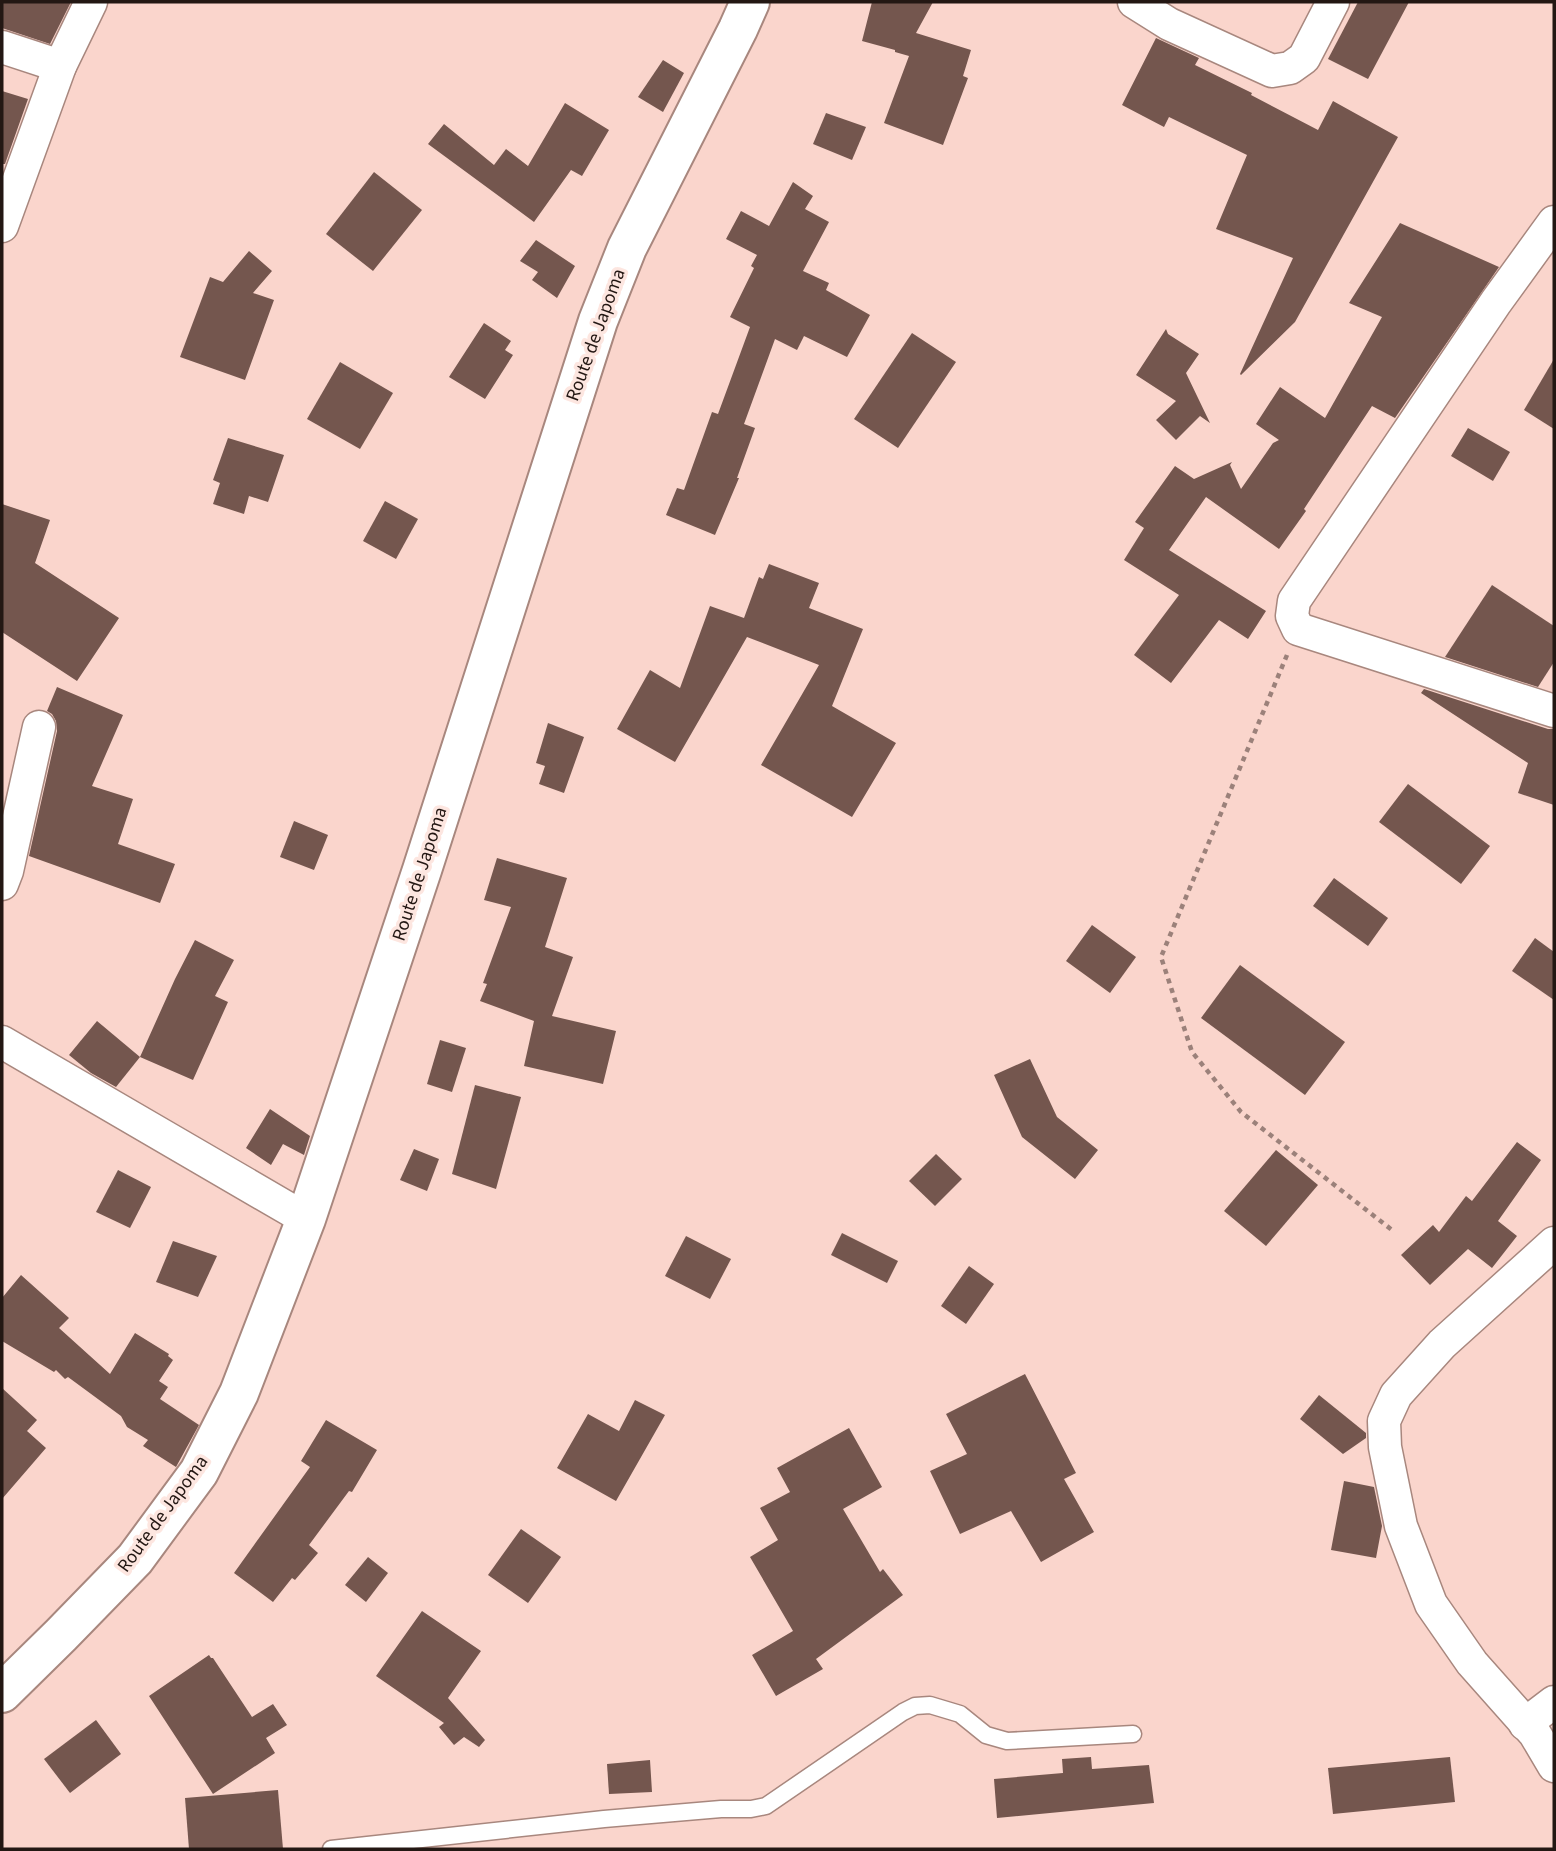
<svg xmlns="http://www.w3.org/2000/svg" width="1556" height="1851" viewBox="0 0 1556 1851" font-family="'Source Sans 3',sans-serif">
	<rect width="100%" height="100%" fill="#fad5cc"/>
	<g fill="#74564e">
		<path d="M 2,2 L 71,2 L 50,44 L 2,28 Z"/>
		<path d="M 872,2 L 933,2 L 916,33 L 971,50 L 963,76 L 968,78 L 943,145 L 884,123 L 909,56 L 895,52 L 895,50 L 862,41 Z"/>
		<path d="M 1358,2 L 1409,2 L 1368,79 L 1328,59 Z"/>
		<path d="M 1156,38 L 1199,58 L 1195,65 L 1252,93 L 1251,95 L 1318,130 L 1333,101 L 1398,137 L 1295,322 L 1241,375 L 1240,374 L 1293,258 L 1216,229 L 1247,155 L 1169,117 L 1164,127 L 1122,105 Z"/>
		<path d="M 663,60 L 684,73 L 663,112 L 638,97 Z"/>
		<path d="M 2,91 L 28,99 L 5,164 L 2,164 Z"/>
		<path d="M 565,103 L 609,130 L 582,176 L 571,170 L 534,222 L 428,144 L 444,124 L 494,165 L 506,149 L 528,166 Z"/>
		<path d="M 826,113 L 866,127 L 852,160 L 813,144 Z"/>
		<path d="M 374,172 L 422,210 L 373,271 L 326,234 Z"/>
		<path d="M 793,182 L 813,196 L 805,209 L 829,222 L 803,271 L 829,283 L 826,290 L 870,315 L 847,357 L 804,336 L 797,350 L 775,339 L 744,424 L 755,428 L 737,478 L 739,478 L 715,535 L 666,515 L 677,488 L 684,490 L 712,412 L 718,414 L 750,327 L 730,317 L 754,268 L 751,266 L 757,255 L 726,239 L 741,211 L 769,226 Z"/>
		<path d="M 1400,223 L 1499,267 L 1395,418 L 1372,406 L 1304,509 L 1306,511 L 1279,549 L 1206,497 L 1169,550 L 1266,611 L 1248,639 L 1219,620 L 1171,683 L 1134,655 L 1179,595 L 1124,560 L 1144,528 L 1135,522 L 1175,466 L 1194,479 L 1232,462 L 1230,465 L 1241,489 L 1273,443 L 1279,440 L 1256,424 L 1280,387 L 1325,418 L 1382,317 L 1349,303 Z"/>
		<path d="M 536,240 L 575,266 L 557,298 L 532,280 L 538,272 L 520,261 Z"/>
		<path d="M 249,251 L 272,271 L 253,293 L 274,300 L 245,380 L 180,357 L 210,277 L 223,282 Z"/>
		<path d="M 484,323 L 511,341 L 505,350 L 513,355 L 485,399 L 449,377 Z"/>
		<path d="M 1166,329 L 1168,334 L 1199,354 L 1186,373 L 1210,423 L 1200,416 L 1176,440 L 1156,420 L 1176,401 L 1136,375 Z"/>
		<path d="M 912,333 L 956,362 L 898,448 L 854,419 Z"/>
		<path d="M 1554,359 L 1554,429 L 1524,410 Z"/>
		<path d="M 340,362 L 393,393 L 360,449 L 307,419 Z"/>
		<path d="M 1468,428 L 1510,452 L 1493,481 L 1451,456 Z"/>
		<path d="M 228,438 L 284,455 L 268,502 L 249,496 L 244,514 L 213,504 L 220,483 L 213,480 Z"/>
		<path d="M 385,501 L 418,519 L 396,559 L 363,541 Z"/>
		<path d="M 2,504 L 50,520 L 35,563 L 119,618 L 77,681 L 2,632 Z"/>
		<path d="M 769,564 L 819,583 L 809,608 L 863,629 L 832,706 L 896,743 L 852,817 L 761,765 L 819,665 L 747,637 L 675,762 L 617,729 L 650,670 L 680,688 L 710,606 L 744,618 L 759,577 L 763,579 Z"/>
		<path d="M 1492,585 L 1554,626 L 1554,662 L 1538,687 L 1445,657 Z"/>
		<path d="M 57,687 L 123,715 L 92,786 L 133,799 L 118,844 L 175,864 L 160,903 L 29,856 L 57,731 L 56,721 L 52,714 L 47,711 Z"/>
		<path d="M 1424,689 L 1548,729 L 1554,729 L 1554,805 L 1518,793 L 1528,763 L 1421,693 Z"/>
		<path d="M 548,723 L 584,737 L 564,793 L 539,784 L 545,766 L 536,763 Z"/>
		<path d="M 1408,784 L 1490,846 L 1461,884 L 1379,822 Z"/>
		<path d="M 294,821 L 328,835 L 314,870 L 280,857 Z"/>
		<path d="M 497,858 L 567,878 L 545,947 L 573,957 L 552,1016 L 616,1031 L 603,1084 L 524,1066 L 534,1021 L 480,1001 L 487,984 L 483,983 L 511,907 L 484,900 Z"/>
		<path d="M 1334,878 L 1388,918 L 1368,946 L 1313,906 Z"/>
		<path d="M 1092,925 L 1136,957 L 1110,993 L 1066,961 Z"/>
		<path d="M 1535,938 L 1554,952 L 1554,1000 L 1512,971 Z"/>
		<path d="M 195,940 L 234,960 L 215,996 L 228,1002 L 193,1080 L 140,1057 L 175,979 Z"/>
		<path d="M 1240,965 L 1345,1042 L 1305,1095 L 1201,1018 Z"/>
		<path d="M 97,1021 L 140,1057 L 116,1087 L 91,1073 L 69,1055 Z"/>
		<path d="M 440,1040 L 466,1048 L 452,1092 L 427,1084 Z"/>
		<path d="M 1030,1059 L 1057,1117 L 1098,1150 L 1075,1179 L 1022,1137 L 994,1075 Z"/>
		<path d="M 475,1085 L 521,1097 L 496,1189 L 452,1174 Z"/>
		<path d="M 270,1109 L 310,1136 L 304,1155 L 283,1144 L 271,1165 L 246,1148 Z"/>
		<path d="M 1517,1142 L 1541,1160 L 1498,1221 L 1517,1236 L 1492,1268 L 1468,1249 L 1430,1285 L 1401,1255 L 1433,1225 L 1439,1232 L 1466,1196 L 1472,1201 Z"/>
		<path d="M 414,1149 L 439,1159 L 427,1191 L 400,1180 Z"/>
		<path d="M 1276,1150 L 1318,1185 L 1266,1246 L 1224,1211 Z"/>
		<path d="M 936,1154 L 962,1179 L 935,1206 L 909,1181 Z"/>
		<path d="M 118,1170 L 151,1187 L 130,1228 L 96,1212 Z"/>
		<path d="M 842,1233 L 898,1261 L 887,1283 L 831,1255 Z"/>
		<path d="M 686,1236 L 731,1259 L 710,1299 L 665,1276 Z"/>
		<path d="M 173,1241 L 217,1256 L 198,1297 L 156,1282 Z"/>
		<path d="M 969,1266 L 994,1284 L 966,1324 L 941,1306 Z"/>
		<path d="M 21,1275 L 69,1318 L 59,1328 L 110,1374 L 135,1333 L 169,1354 L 168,1356 L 173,1360 L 159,1381 L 168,1387 L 160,1399 L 199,1425 L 176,1467 L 143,1446 L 148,1440 L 127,1427 L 121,1416 L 68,1377 L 65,1379 L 56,1370 L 54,1372 L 2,1341 L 2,1298 Z"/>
		<path d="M 1025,1374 L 1076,1473 L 1064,1479 L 1094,1532 L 1041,1562 L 1011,1511 L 960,1534 L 930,1471 L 967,1454 L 946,1414 Z"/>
		<path d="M 2,1388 L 37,1420 L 27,1431 L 46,1448 L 2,1499 Z"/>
		<path d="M 1319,1395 L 1366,1433 L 1366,1438 L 1343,1454 L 1300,1419 Z"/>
		<path d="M 635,1400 L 665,1415 L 616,1501 L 557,1468 L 588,1414 L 619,1431 Z"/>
		<path d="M 326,1420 L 377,1450 L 352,1492 L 349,1491 L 309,1545 L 318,1553 L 295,1580 L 292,1578 L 273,1602 L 234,1573 L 310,1467 L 301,1461 Z"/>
		<path d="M 849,1428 L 882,1487 L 843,1509 L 880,1572 L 883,1569 L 903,1595 L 816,1659 L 823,1669 L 776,1696 L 752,1655 L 793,1631 L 750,1557 L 778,1540 L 760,1508 L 790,1492 L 777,1468 Z"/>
		<path d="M 1344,1481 L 1374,1487 L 1382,1526 L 1376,1558 L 1331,1550 Z"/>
		<path d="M 521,1529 L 561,1557 L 528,1603 L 488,1575 Z"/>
		<path d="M 368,1557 L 388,1573 L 366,1602 L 345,1585 Z"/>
		<path d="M 422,1611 L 481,1651 L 448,1698 L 485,1740 L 479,1747 L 464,1737 L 454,1745 L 439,1727 L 444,1723 L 376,1676 Z"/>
		<path d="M 209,1655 L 211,1658 L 213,1658 L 252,1717 L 273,1704 L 287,1725 L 266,1738 L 275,1753 L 213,1794 L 149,1696 Z"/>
		<path d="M 96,1720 L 121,1754 L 70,1793 L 44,1759 Z"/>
		<path d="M 1091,1757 L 1092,1769 L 1149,1765 L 1154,1803 L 997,1818 L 994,1779 L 1063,1773 L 1062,1759 Z"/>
		<path d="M 1450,1757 L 1455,1802 L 1333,1814 L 1328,1768 Z"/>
		<path d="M 650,1760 L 652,1792 L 609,1794 L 607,1764 Z"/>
		<path d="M 278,1790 L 283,1849 L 189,1849 L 185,1798 Z"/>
	</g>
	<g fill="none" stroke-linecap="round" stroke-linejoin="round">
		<g stroke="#a8877e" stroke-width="19">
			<path id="service" d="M 331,1849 L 604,1819 L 721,1809 L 751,1809 L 766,1806 L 903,1712 L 915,1706 L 930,1705 L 960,1714 L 986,1735 L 1007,1741 L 1133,1734"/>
		</g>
		<g stroke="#a8877e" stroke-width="35">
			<g id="minor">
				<path d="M 1134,2 L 1169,24 L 1272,71 L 1290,68 L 1304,58 L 1333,2"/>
				<path d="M 2,47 L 60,66"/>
				<path d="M 1554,222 L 1496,302 L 1294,601 L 1292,616 L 1298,629 L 1554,711"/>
				<path d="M 2,226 L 60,66 L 91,2"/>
				<path d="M 2,884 L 7,871 L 39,727"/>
				<path d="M 2,1042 L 306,1219"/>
				<path d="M 1554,1243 L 1442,1344 L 1396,1395 L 1384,1421 L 1385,1447 L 1401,1526 L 1431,1604 L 1472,1663 L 1535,1734 L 1554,1766"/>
				<path d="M 1525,1724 L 1554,1702"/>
			</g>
		</g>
		<g stroke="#a8877e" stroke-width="42">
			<path id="tertiary" d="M 2,1693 L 61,1635 L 135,1559 L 199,1472 L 239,1393 L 306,1219 L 422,870 L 598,321 L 627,248 L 738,29 L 750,2"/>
		</g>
		<path stroke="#9b817a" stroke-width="4.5" stroke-dasharray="5 5" stroke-linecap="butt" d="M 1287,655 L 1161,957 L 1192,1052 L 1241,1112 L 1392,1230"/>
		<use href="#service" stroke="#fff" stroke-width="16"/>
		<use href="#minor" stroke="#fff" stroke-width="32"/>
		<use href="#tertiary" stroke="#fff" stroke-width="38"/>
	</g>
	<g text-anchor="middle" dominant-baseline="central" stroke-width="7" stroke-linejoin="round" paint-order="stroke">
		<g font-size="19" fill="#231713" stroke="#fde6e0">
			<text transform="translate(596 335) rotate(-70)">Route de Japoma</text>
			<text transform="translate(420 874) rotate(-72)">Route de Japoma</text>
			<text transform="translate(163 1514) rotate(-54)">Route de Japoma</text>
		</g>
	</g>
	<rect width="1556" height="1851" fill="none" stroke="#231713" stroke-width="7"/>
</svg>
